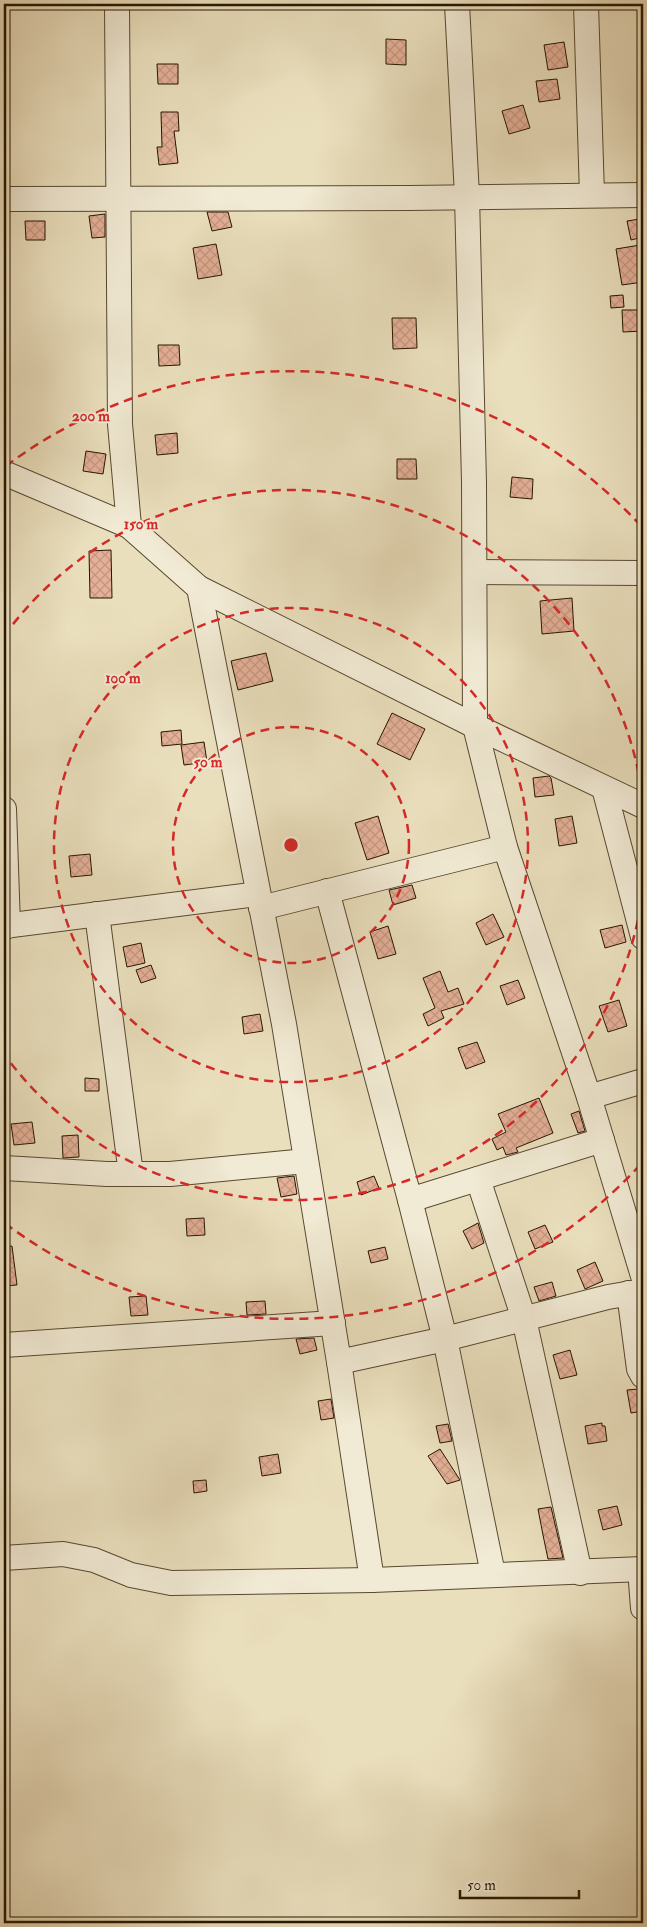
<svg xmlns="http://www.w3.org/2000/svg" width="647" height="1927" viewBox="0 0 647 1927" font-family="'IM FELL Double Pica',serif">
	<defs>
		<pattern id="building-cross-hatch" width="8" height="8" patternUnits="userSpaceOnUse" patternTransform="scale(1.25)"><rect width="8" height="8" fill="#e4b097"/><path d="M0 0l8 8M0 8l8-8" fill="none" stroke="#c49680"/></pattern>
	</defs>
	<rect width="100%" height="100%" fill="#eadfbd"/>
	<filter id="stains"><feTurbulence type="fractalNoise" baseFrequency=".004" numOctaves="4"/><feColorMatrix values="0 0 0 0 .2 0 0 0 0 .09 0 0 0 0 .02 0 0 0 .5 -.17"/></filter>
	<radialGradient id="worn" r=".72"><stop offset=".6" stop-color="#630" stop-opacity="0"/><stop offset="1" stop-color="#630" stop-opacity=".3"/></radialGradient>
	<g fill="url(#building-cross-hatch)" stroke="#271500">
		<path d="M 386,39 L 406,40 L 406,65 L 386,64 Z"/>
		<path d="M 564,42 L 568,67 L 548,70 L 544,45 Z"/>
		<path d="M 157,64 L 178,64 L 178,84 L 158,84 Z"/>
		<path d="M 557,79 L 560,99 L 539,102 L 536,81 Z"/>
		<path d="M 523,105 L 530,128 L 509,134 L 502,111 Z"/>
		<path d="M 161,112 L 178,112 L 179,131 L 174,131 L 178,163 L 159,165 L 157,147 L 162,147 Z"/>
		<path d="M 207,212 L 228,212 L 232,227 L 212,231 Z"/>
		<path d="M 105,214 L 105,237 L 92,238 L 89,216 Z"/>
		<path d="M 640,219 L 643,237 L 631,240 L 627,221 Z"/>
		<path d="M 25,221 L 45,221 L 45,240 L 26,240 Z"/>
		<path d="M 216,244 L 222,275 L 198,279 L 193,248 Z"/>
		<path d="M 640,245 L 643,266 L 643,282 L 622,285 L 616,249 Z"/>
		<path d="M 623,295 L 624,307 L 611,308 L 610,296 Z"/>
		<path d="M 622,310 L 643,310 L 643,331 L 623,332 Z"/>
		<path d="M 392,318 L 416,318 L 417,348 L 393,349 Z"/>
		<path d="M 158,345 L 179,345 L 180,365 L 159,366 Z"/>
		<path d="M 177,433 L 178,453 L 157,455 L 155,435 Z"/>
		<path d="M 86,451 L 106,454 L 103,474 L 83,471 Z"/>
		<path d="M 397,459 L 416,459 L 417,479 L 397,479 Z"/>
		<path d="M 512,477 L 533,479 L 532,499 L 510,497 Z"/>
		<path d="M 111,550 L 112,598 L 90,598 L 89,551 Z"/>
		<path d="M 572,598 L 574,631 L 542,634 L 540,601 Z"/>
		<path d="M 266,653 L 273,681 L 238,690 L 231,661 Z"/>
		<path d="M 392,713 L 425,729 L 410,760 L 377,744 Z"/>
		<path d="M 181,730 L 182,744 L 162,746 L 161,732 Z"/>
		<path d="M 204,742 L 207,762 L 184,765 L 181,745 Z"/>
		<path d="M 549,776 L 551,778 L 554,795 L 535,797 L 533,778 Z"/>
		<path d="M 378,816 L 389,853 L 367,860 L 355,823 Z"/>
		<path d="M 572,816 L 577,843 L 559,846 L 555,819 Z"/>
		<path d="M 90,854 L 92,875 L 71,877 L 69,856 Z"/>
		<path d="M 412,885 L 416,898 L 393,905 L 389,890 Z"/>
		<path d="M 493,914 L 504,937 L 486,945 L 476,923 Z"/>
		<path d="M 622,925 L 626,942 L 605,948 L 600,930 Z"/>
		<path d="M 388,926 L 396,954 L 378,959 L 370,932 Z"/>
		<path d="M 141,943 L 145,963 L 127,967 L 123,947 Z"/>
		<path d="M 151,965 L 156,978 L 141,983 L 136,970 Z"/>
		<path d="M 440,971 L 448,992 L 458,988 L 464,1004 L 441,1011 L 444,1018 L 428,1026 L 423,1014 L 435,1008 L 423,978 Z"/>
		<path d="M 518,980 L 525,998 L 507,1005 L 500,986 Z"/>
		<path d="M 619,1000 L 627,1026 L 608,1032 L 599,1006 Z"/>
		<path d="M 260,1014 L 263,1031 L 244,1034 L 242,1017 Z"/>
		<path d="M 477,1042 L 485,1062 L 466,1069 L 458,1048 Z"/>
		<path d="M 85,1078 L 99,1079 L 99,1091 L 85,1091 Z"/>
		<path d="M 539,1098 L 553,1133 L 516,1148 L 518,1152 L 506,1155 L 503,1147 L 497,1150 L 492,1139 L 506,1132 L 498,1114 Z"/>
		<path d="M 579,1111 L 585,1131 L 578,1133 L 571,1114 Z"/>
		<path d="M 32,1122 L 35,1143 L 14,1145 L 11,1124 Z"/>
		<path d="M 78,1135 L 79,1157 L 63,1158 L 62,1136 Z"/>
		<path d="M 294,1176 L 297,1194 L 281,1197 L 277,1178 Z"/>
		<path d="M 374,1176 L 379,1188 L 361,1195 L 357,1182 Z"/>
		<path d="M 204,1218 L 205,1235 L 187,1236 L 186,1219 Z"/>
		<path d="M 478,1223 L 484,1243 L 472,1249 L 463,1231 Z"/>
		<path d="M 545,1225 L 553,1242 L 535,1249 L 528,1232 Z"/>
		<path d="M 12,1246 L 17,1285 L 4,1286 L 4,1247 Z"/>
		<path d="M 385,1247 L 388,1259 L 371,1263 L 368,1251 Z"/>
		<path d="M 595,1262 L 603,1281 L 585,1289 L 577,1270 Z"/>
		<path d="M 552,1282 L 556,1296 L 539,1301 L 534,1287 Z"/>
		<path d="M 146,1296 L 148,1315 L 131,1316 L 129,1297 Z"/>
		<path d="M 265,1301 L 266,1314 L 247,1315 L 246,1302 Z"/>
		<path d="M 314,1338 L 317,1350 L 300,1354 L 296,1339 Z"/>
		<path d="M 570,1350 L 577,1375 L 560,1379 L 553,1355 Z"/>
		<path d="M 638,1389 L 643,1390 L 643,1411 L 631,1413 L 627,1390 Z"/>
		<path d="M 331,1399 L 334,1418 L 321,1420 L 318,1401 Z"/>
		<path d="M 602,1423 L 602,1426 L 605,1426 L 607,1441 L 588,1444 L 585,1426 Z"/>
		<path d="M 448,1424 L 452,1441 L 440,1443 L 436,1426 Z"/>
		<path d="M 440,1449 L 460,1480 L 447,1484 L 428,1456 Z"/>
		<path d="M 278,1454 L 281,1473 L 262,1476 L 259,1457 Z"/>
		<path d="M 206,1480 L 207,1491 L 194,1493 L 193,1481 Z"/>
		<path d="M 617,1506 L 622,1525 L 603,1530 L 598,1510 Z"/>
		<path d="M 551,1507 L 563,1558 L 548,1559 L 543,1535 L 538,1509 Z"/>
	</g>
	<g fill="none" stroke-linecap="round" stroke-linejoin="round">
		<g stroke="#58482f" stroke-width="26">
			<g id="minor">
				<path d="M 117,4 L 120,424 L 129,526 L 199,588 L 284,1024 L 339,1362 L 372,1580"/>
				<path d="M 457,4 L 467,196 L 474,482 L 475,726 L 505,847 L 589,1097 L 643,1276"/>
				<path d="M 586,4 L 592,195"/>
				<path d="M 4,199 L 409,198 L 643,195"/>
				<path d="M 4,473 L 129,526"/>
				<path d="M 475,572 L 643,573"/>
				<path d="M 199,588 L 475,726 L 643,806"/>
				<path d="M 604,788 L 643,937"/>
				<path d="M 4,809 L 8,926"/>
				<path d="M 327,891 L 410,1200 L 445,1339 L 493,1574"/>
				<path d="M 261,908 L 505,847"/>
				<path d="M 97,914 L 131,1174"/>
				<path d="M 4,926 L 258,894"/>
				<path d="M 589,1097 L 643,1081"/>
				<path d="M 4,1168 L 107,1174 L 170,1174 L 306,1161"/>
				<path d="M 478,1179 L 524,1319 L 580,1573"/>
				<path d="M 410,1200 L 602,1140"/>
				<path d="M 629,1293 L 639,1369 L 643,1376"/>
				<path d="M 4,1345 L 333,1323"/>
				<path d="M 339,1362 L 445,1339 L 608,1297 L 643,1291"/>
				<path d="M 4,1558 L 63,1554 L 94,1560 L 131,1575 L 171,1583 L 372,1580 L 643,1569"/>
				<path d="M 640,1569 L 643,1608"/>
			</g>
		</g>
		<use href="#minor" stroke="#f1ead4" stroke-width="24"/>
	</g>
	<g fill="none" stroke="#d62828" stroke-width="2.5" stroke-dasharray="9 6">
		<circle cx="291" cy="845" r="118"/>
		<circle cx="291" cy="845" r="237"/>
		<path d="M643 891A355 355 0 0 1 4 1054M4 636A355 355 0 0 1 643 799"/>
		<path d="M640 1165A474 474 0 0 1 6 1224M6 466A474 474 0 0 1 640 525"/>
	</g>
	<circle cx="291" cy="845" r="8" fill="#d62828" stroke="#f1ead4" stroke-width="2.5"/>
	<g font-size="15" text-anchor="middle" font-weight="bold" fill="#d62828" stroke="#f1ead4" stroke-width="4" stroke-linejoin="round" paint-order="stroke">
		<text x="91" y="421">200 m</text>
		<text x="141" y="529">150 m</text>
		<text x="123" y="683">100 m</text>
		<text x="208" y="767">50 m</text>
	</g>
	<rect width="647" height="1927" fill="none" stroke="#eadfbd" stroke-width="20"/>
	<rect x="5" y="5" width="637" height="1917" fill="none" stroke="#271500" stroke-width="2.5"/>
	<rect x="10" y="10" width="627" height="1907" fill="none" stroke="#271500"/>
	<path d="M460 1890v8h119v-8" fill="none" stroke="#271500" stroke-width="2.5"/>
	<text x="467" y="1890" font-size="15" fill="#271500" stroke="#f1ead4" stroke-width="4" paint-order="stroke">50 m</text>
	<rect width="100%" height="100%" filter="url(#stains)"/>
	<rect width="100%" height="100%" fill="url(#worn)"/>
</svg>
